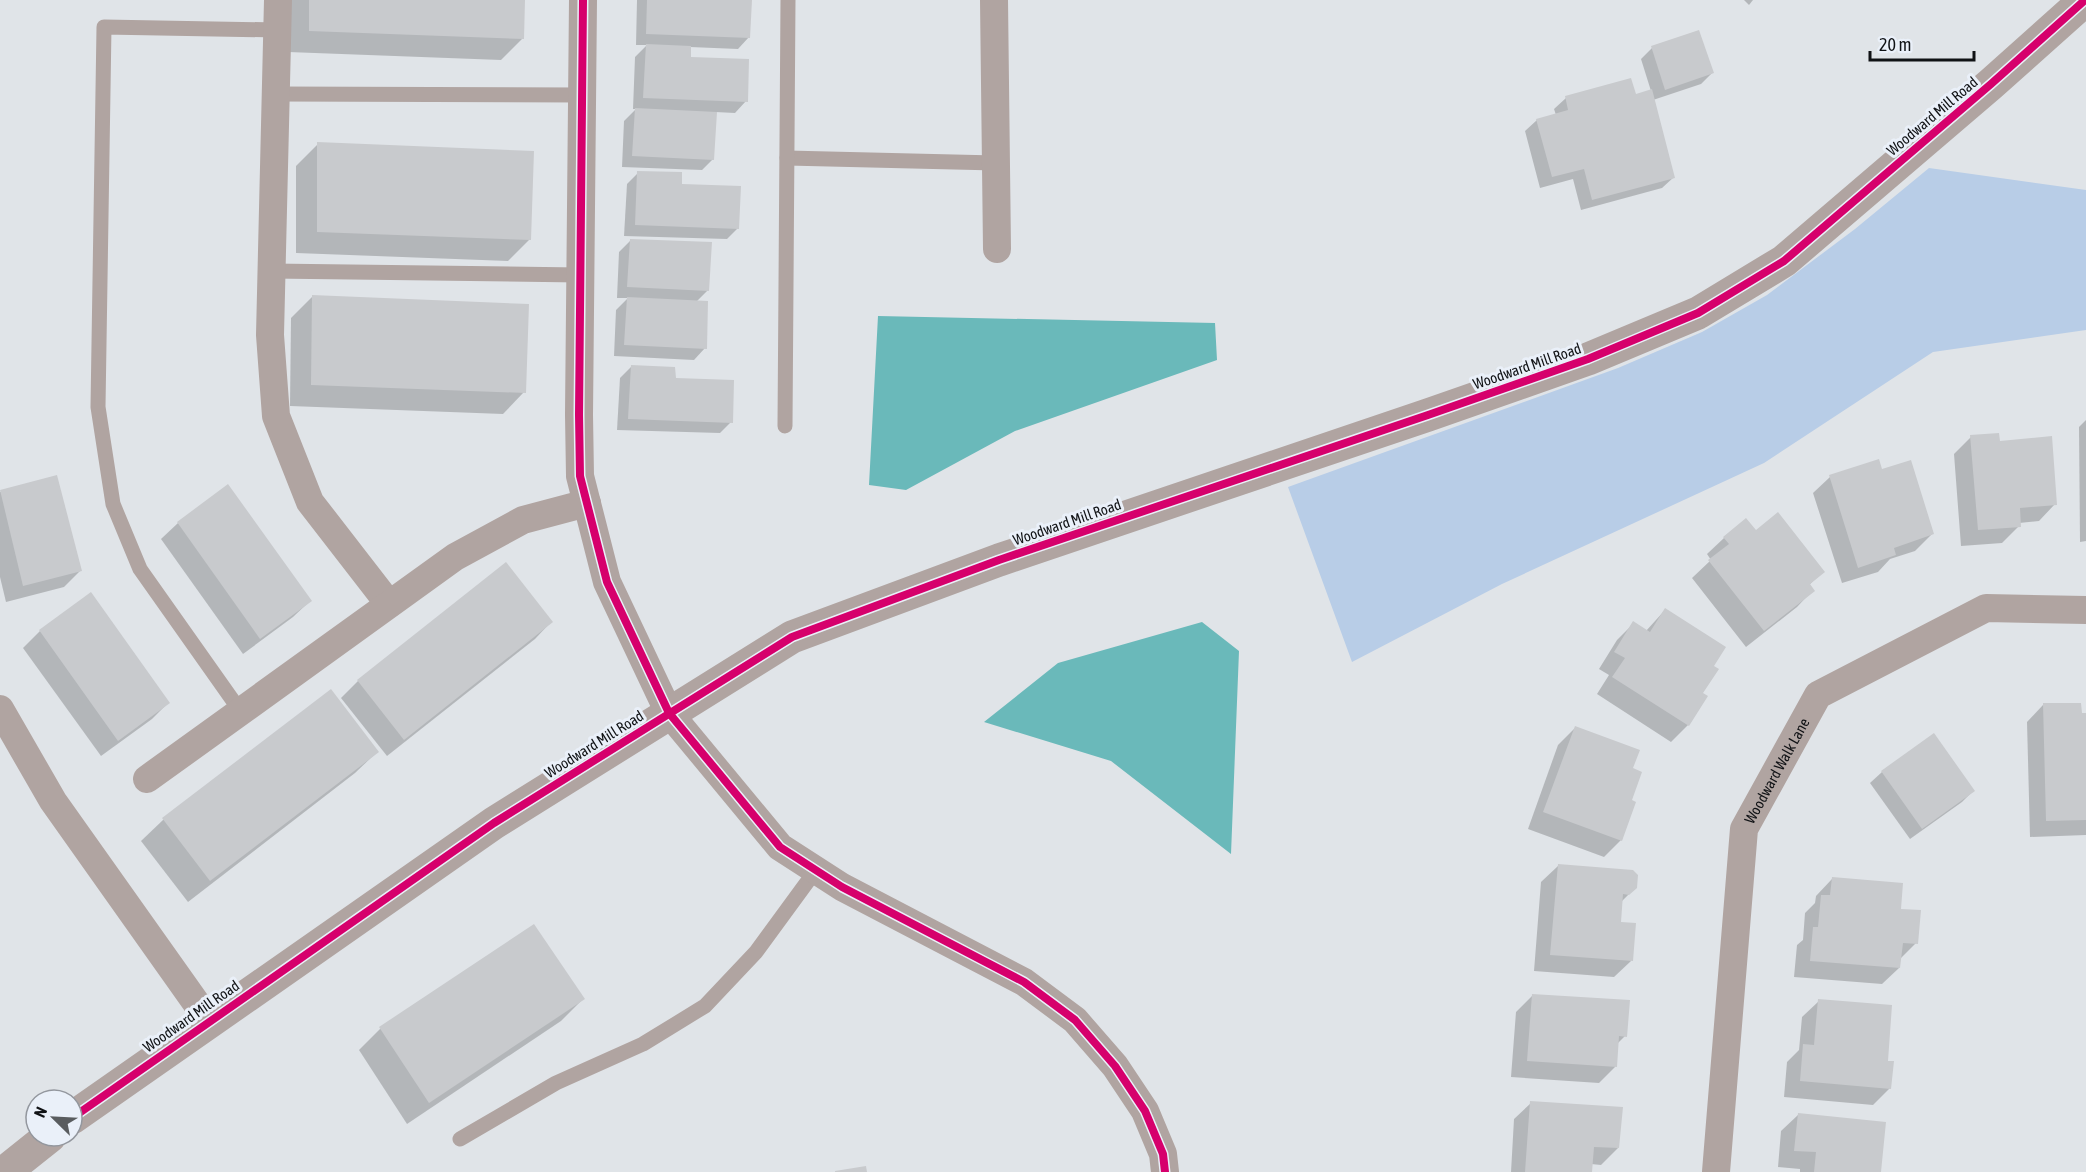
<svg xmlns="http://www.w3.org/2000/svg" width="2086" height="1172" viewBox="0 0 2086 1172" font-family="'Asap Condensed',sans-serif">
	<rect width="100%" height="100%" fill="#e0e4e8"/>
	<path fill="#b8cde7" d="M 1929,168 L 2086,190 L 2086,330 L 1933,352 L 1764,463 L 1502,584 L 1352,662 L 1288,487 L 1618,368 L 1702,332 L 1767,295 L 1855,229 Z"/>
	<g fill="#6ab9ba">
		<path d="M 878,316 L 1215,323 L 1217,360 L 1015,431 L 906,490 L 869,485 Z"/>
		<path d="M 1202,622 L 1239,651 L 1231,854 L 1111,761 L 984,722 L 1058,663 Z"/>
	</g>
	<g fill="#0003">
		<path d="M 288,0 L 524,0 L 523,38 L 501,60 L 288,52 Z"/>
		<path d="M 637,0 L 751,0 L 749,37 L 738,49 L 690,47 L 689,59 L 746,101 L 735,113 L 715,112 L 713,159 L 702,170 L 622,167 L 624,121 L 636,109 L 633,109 L 635,57 L 647,45 L 636,45 Z"/>
		<path d="M 1744,0 L 1753,0 L 1749,5 Z"/>
		<path d="M 1652,48 L 1712,73 L 1701,84 L 1653,100 L 1674,177 L 1662,188 L 1581,210 L 1573,179 L 1540,188 L 1525,131 L 1537,120 L 1556,115 L 1554,109 L 1566,98 L 1635,96 L 1651,91 L 1641,59 Z"/>
		<path d="M 318,144 L 530,239 L 508,261 L 296,253 L 296,166 Z"/>
		<path d="M 638,173 L 681,185 L 738,228 L 727,239 L 624,236 L 627,184 Z"/>
		<path d="M 630,241 L 708,290 L 696,302 L 705,348 L 694,360 L 614,356 L 616,310 L 628,298 L 617,298 L 619,252 Z"/>
		<path d="M 312,297 L 524,392 L 503,414 L 290,406 L 291,318 Z"/>
		<path d="M 631,367 L 674,379 L 731,422 L 720,433 L 617,430 L 620,378 Z"/>
		<path d="M 2086,420 L 2086,541 L 2080,542 L 2079,427 Z"/>
		<path d="M 1971,437 L 1999,442 L 2055,504 L 2039,521 L 2019,523 L 2019,526 L 2002,543 L 1961,546 L 1954,454 Z"/>
		<path d="M 1881,471 L 1932,534 L 1915,551 L 1890,559 L 1878,572 L 1842,583 L 1813,493 L 1830,477 Z"/>
		<path d="M 56,477 L 81,570 L 64,587 L 6,602 L 0,577 L 0,492 Z"/>
		<path d="M 178,523 L 310,601 L 293,617 L 243,654 L 161,539 Z"/>
		<path d="M 1755,532 L 1823,572 L 1809,585 L 1813,590 L 1797,607 L 1746,647 L 1692,578 L 1711,560 L 1707,554 L 1724,538 Z"/>
		<path d="M 506,564 L 551,622 L 535,639 L 387,756 L 341,698 L 358,681 Z"/>
		<path d="M 1665,610 L 1712,666 L 1701,693 L 1706,696 L 1688,725 L 1671,742 L 1597,694 L 1609,675 L 1599,669 L 1617,640 L 1634,623 L 1646,631 Z"/>
		<path d="M 40,631 L 168,703 L 152,719 L 101,756 L 23,648 Z"/>
		<path d="M 331,691 L 377,752 L 355,773 L 188,902 L 141,841 L 163,820 Z"/>
		<path d="M 2043,705 L 2086,714 L 2086,835 L 2030,837 L 2027,722 Z"/>
		<path d="M 1575,728 L 1631,769 L 1630,801 L 1621,840 L 1604,857 L 1528,829 L 1558,745 Z"/>
		<path d="M 1882,772 L 1973,791 L 1962,802 L 1910,839 L 1870,783 Z"/>
		<path d="M 1558,866 L 1635,888 L 1621,902 L 1619,923 L 1631,961 L 1614,977 L 1534,971 L 1541,882 Z"/>
		<path d="M 1832,879 L 1900,910 L 1916,943 L 1899,960 L 1899,968 L 1882,984 L 1794,977 L 1797,945 L 1803,940 L 1805,913 L 1815,903 L 1816,896 Z"/>
		<path d="M 1533,995 L 1625,1036 L 1617,1044 L 1615,1067 L 1599,1083 L 1511,1077 L 1516,1012 Z"/>
		<path d="M 583,999 L 561,1021 L 407,1124 L 359,1050 L 380,1029 Z"/>
		<path d="M 1819,1001 L 1886,1062 L 1890,1088 L 1873,1105 L 1784,1097 L 1787,1062 L 1799,1050 L 1802,1017 Z"/>
		<path d="M 1531,1103 L 1618,1148 L 1601,1165 L 1591,1164 L 1591,1172 L 1511,1172 L 1514,1119 Z"/>
		<path d="M 1798,1115 L 1880,1172 L 1800,1172 L 1800,1169 L 1778,1167 L 1781,1131 Z"/>
	</g>
	<g fill="#c8cacd">
		<path d="M 309,0 L 525,0 L 524,39 L 309,31 Z"/>
		<path d="M 647,0 L 752,0 L 750,38 L 646,34 Z"/>
		<path d="M 1699,30 L 1714,73 L 1665,90 L 1651,46 Z"/>
		<path d="M 646,44 L 691,46 L 691,57 L 749,59 L 748,102 L 643,98 Z"/>
		<path d="M 1631,78 L 1636,94 L 1652,89 L 1675,178 L 1592,200 L 1584,169 L 1552,177 L 1536,119 L 1568,110 L 1565,96 Z"/>
		<path d="M 635,108 L 717,112 L 714,160 L 632,156 Z"/>
		<path d="M 317,142 L 534,151 L 531,240 L 317,232 Z"/>
		<path d="M 637,171 L 682,172 L 682,184 L 741,186 L 739,229 L 635,225 Z"/>
		<path d="M 630,239 L 712,242 L 709,291 L 627,287 Z"/>
		<path d="M 312,295 L 529,304 L 526,393 L 311,385 Z"/>
		<path d="M 627,297 L 708,301 L 707,349 L 624,345 Z"/>
		<path d="M 631,365 L 675,367 L 676,378 L 734,380 L 733,423 L 628,419 Z"/>
		<path d="M 1999,433 L 2000,441 L 2052,436 L 2057,505 L 2020,508 L 2021,527 L 1978,530 L 1970,435 Z"/>
		<path d="M 1879,459 L 1882,469 L 1911,460 L 1934,534 L 1894,548 L 1896,555 L 1858,568 L 1829,475 Z"/>
		<path d="M 57,475 L 82,571 L 23,586 L 0,490 Z"/>
		<path d="M 228,484 L 312,601 L 260,639 L 177,522 Z"/>
		<path d="M 1778,512 L 1825,572 L 1810,584 L 1815,591 L 1764,631 L 1708,560 L 1729,544 L 1723,537 L 1746,518 L 1756,530 Z"/>
		<path d="M 506,562 L 553,622 L 404,740 L 357,680 Z"/>
		<path d="M 91,592 L 170,703 L 118,741 L 39,630 Z"/>
		<path d="M 1665,608 L 1726,647 L 1714,666 L 1719,669 L 1703,693 L 1708,696 L 1689,726 L 1612,677 L 1625,658 L 1614,652 L 1633,621 L 1650,632 Z"/>
		<path d="M 331,689 L 379,752 L 210,881 L 162,818 Z"/>
		<path d="M 2043,703 L 2081,703 L 2082,713 L 2086,713 L 2086,820 L 2046,821 Z"/>
		<path d="M 1575,726 L 1640,750 L 1633,768 L 1642,772 L 1632,800 L 1636,802 L 1622,841 L 1543,812 Z"/>
		<path d="M 1934,733 L 1975,791 L 1922,829 L 1881,771 Z"/>
		<path d="M 1558,864 L 1633,870 L 1638,875 L 1637,888 L 1629,895 L 1623,894 L 1621,922 L 1636,923 L 1633,961 L 1550,955 Z"/>
		<path d="M 1832,877 L 1903,883 L 1901,909 L 1921,910 L 1918,944 L 1903,943 L 1900,968 L 1810,961 L 1813,927 L 1818,927 L 1821,895 L 1830,895 Z"/>
		<path d="M 534,924 L 585,999 L 429,1103 L 379,1027 Z"/>
		<path d="M 1532,994 L 1630,1000 L 1627,1037 L 1619,1036 L 1617,1067 L 1527,1061 Z"/>
		<path d="M 1818,999 L 1892,1005 L 1888,1061 L 1894,1061 L 1891,1089 L 1800,1081 L 1803,1044 L 1814,1045 Z"/>
		<path d="M 1530,1101 L 1623,1107 L 1619,1148 L 1594,1147 L 1592,1172 L 1525,1172 Z"/>
		<path d="M 1798,1113 L 1886,1122 L 1881,1172 L 1814,1172 L 1816,1152 L 1794,1151 Z"/>
		<path d="M 866,1166 L 867,1172 L 835,1172 L 835,1171 Z"/>
	</g>
	<g fill="none" stroke-linecap="round" stroke-linejoin="round">
		<g stroke="#b0a4a1" stroke-width="15">
			<path d="M 276,94 L 582,95"/>
			<path d="M 787,158 L 996,163"/>
			<path d="M 271,271 L 580,275"/>
			<path d="M 785,426 L 788,0"/>
			<path d="M 241,712 L 140,569 L 113,504 L 98,407 L 104,27 L 277,30"/>
			<path d="M 460,1139 L 556,1083 L 643,1044 L 705,1006 L 756,952 L 816,870"/>
		</g>
		<g stroke="#b0a4a1" stroke-width="28">
			<path d="M 278,0 L 270,335 L 276,416 L 310,502 L 389,604"/>
			<path d="M 583,0 L 579,415 L 580,476 L 607,582 L 669,713 L 780,847 L 842,887 L 1024,982 L 1075,1020 L 1115,1066 L 1145,1111 L 1163,1154 L 1165,1172"/>
			<path d="M 994,0 L 997,249"/>
			<path d="M 0,709 L 53,801 L 209,1021"/>
			<path d="M 147,779 L 455,557 L 523,520 L 587,503"/>
			<path id="s1" d="M 1716,1172 L 1744,829 L 1818,695 L 1986,608 L 2086,610"/>
		</g>
		<g stroke="#b0a4a1" stroke-width="33">
			<path d="M 72,1118 L 494,823 L 792,637 L 999,560 L 1428,415 L 1588,359 L 1698,313 L 1784,261 L 1991,84 L 2085,0"/>
			<path d="M 5,1172 L 50,1136"/>
		</g>
		<g stroke="#eaf0f9" stroke-width="11">
			<g id="cycleway">
				<path d="M 583,0 L 579,415 L 580,476 L 607,582 L 669,713 L 780,847 L 842,887 L 1024,982 L 1075,1020 L 1115,1066 L 1145,1111 L 1163,1154 L 1165,1172"/>
				<path d="M 72,1118 L 494,823 L 792,637 L 999,560 L 1428,415 L 1588,359 L 1698,313 L 1784,261 L 1991,84 L 2085,0"/>
			</g>
		</g>
		<use href="#cycleway" stroke="#d6006c" stroke-width="8"/>
	</g>
	<g text-anchor="middle" dominant-baseline="central" stroke-width="6" stroke-linejoin="round" paint-order="stroke">
		<g font-size="15" fill="#101215" stroke="#eaf0f9">
			<text transform="translate(1932 116) rotate(-40)">Woodward Mill Road</text>
			<text transform="translate(1527 366) rotate(-19)">Woodward Mill Road</text>
			<text transform="translate(1067 522) rotate(-19)">Woodward Mill Road</text>
			<text transform="translate(594 744) rotate(-32)">Woodward Mill Road</text>
			<text stroke="none"><textPath href="#s1" startOffset="411">Woodward Walk Lane</textPath></text>
			<text transform="translate(191 1016) rotate(-35)">Woodward Mill Road</text>
		</g>
	</g>
	<g transform="translate(54 1118) rotate(294)"><circle r="28" fill="#eaf0f9" stroke="#93979e" stroke-width="1.5"/>
	<path d="M0-4.5L10 22L0 15L-10 22Z" fill="#595c5f"/>
	<text y="-9" font-size="16" font-weight="bold" text-anchor="middle" fill="#101215">N</text>
	</g>
	<path d="M1870 51v9h104v-9" fill="none" stroke="#101215" stroke-width="3"/>
	<text x="1879" y="51" font-size="18" fill="#101215" stroke="#eaf0f9" stroke-width="4.5" paint-order="stroke">20 m</text>
</svg>
